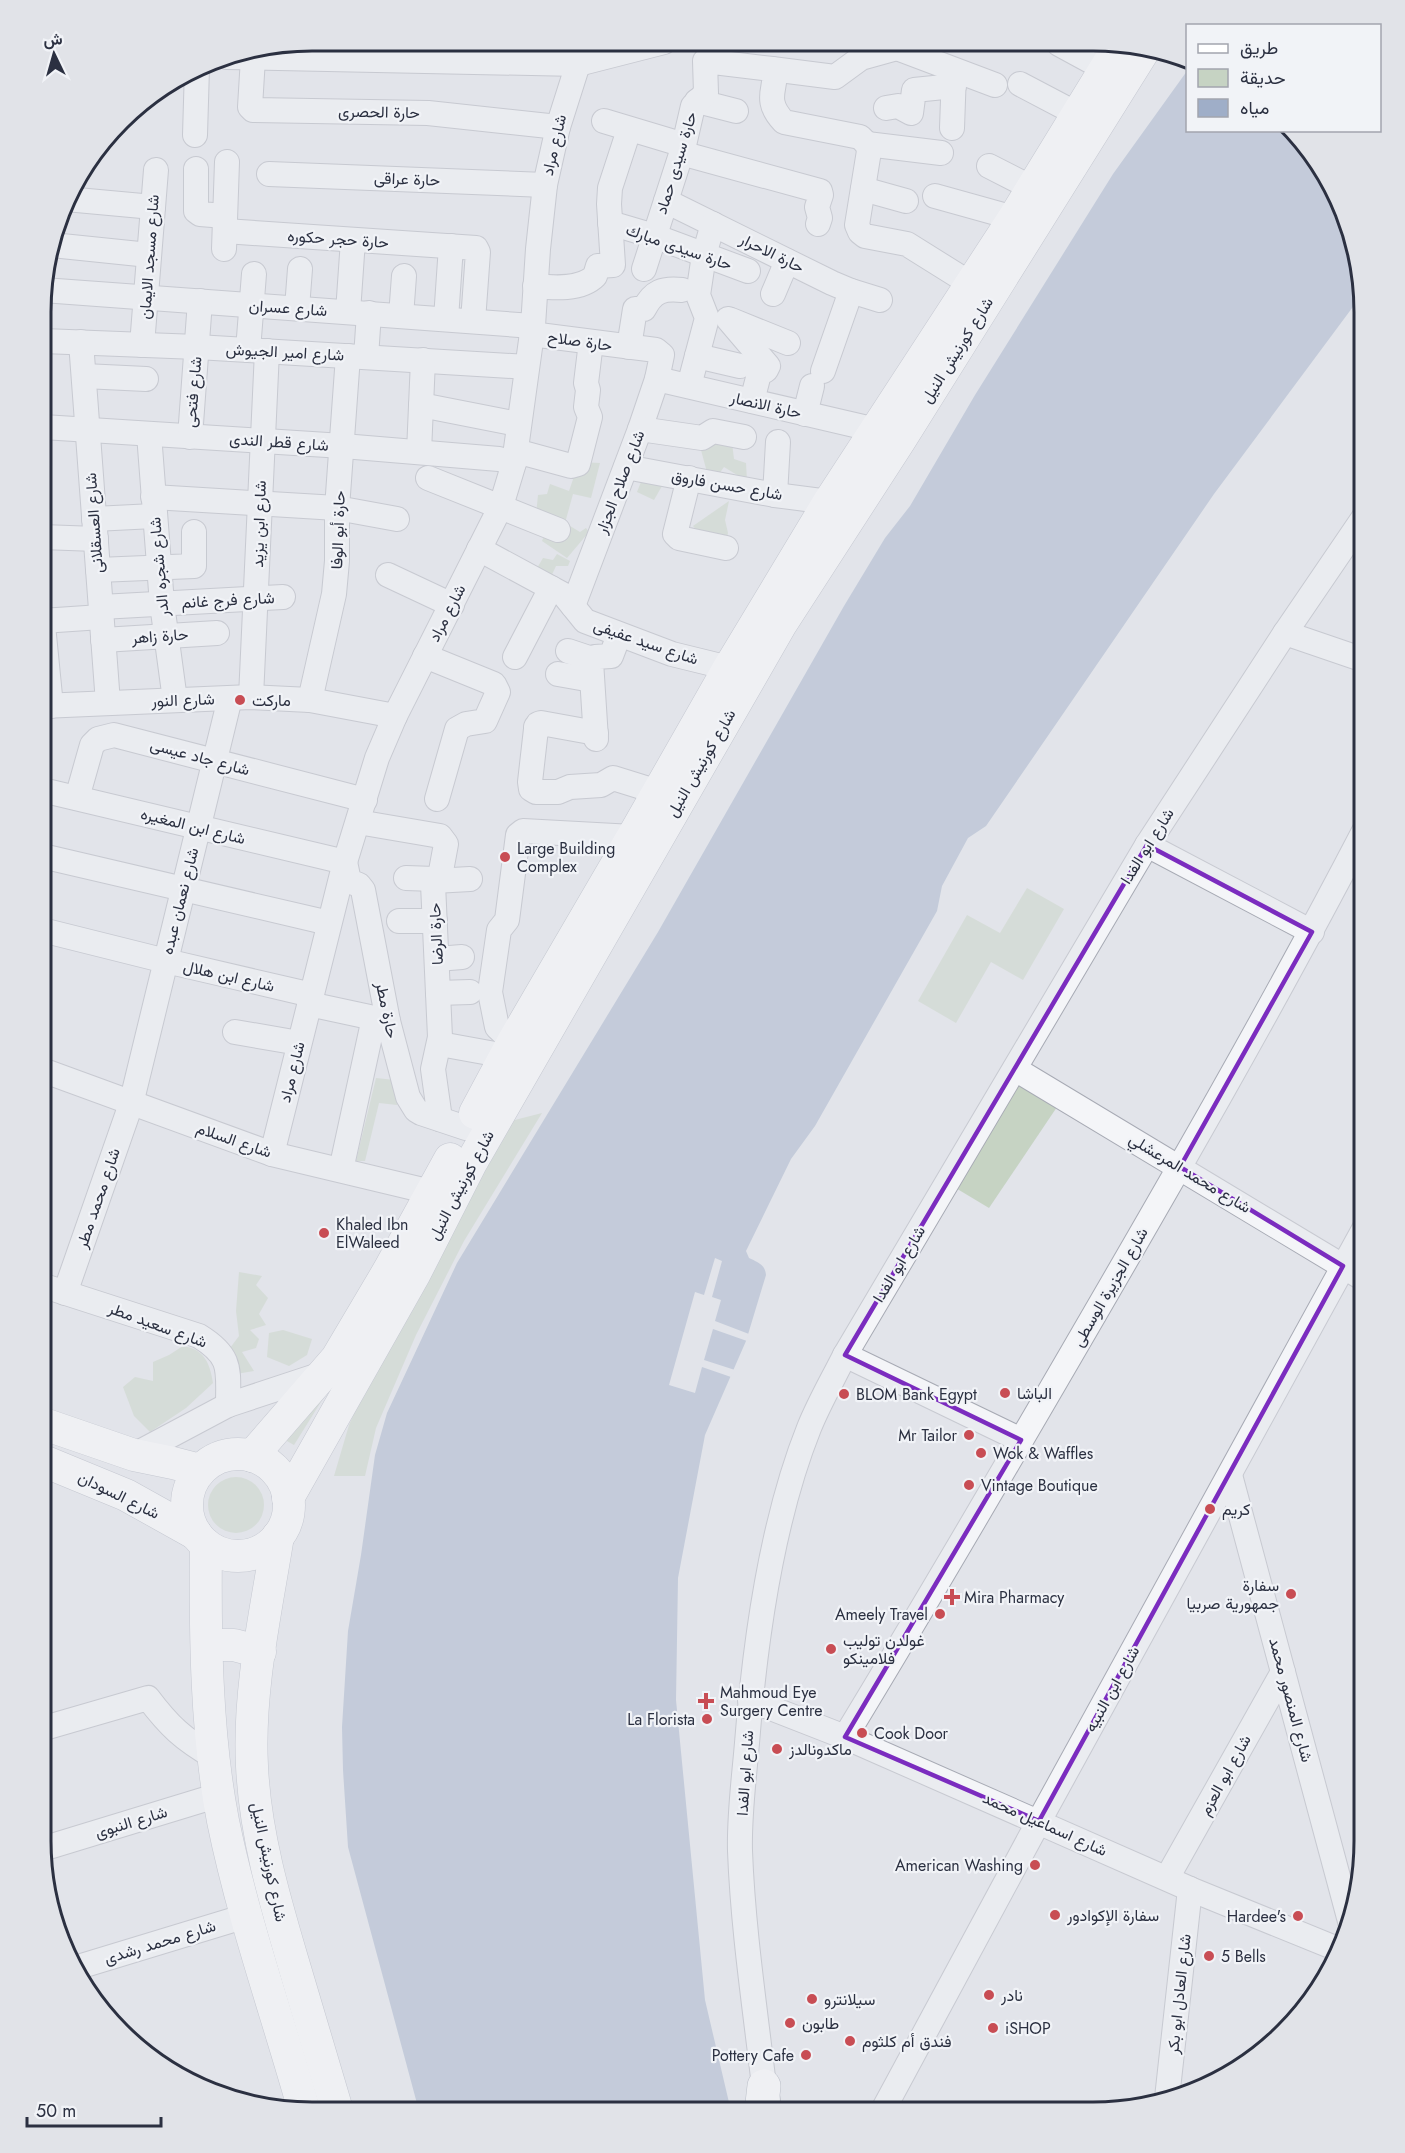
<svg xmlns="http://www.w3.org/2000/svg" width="1405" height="2153" viewBox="0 0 1405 2153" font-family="Jost,Vazirmatn,sans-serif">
	<rect width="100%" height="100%" fill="#e2e4ea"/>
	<g fill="#c6d3c3">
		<path d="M 731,435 L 734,459 L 746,463 L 747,481 L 724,467 L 716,478 L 708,476 L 701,450 Z"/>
		<path d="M 579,462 L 600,463 L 591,498 L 573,494 L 565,523 L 580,532 L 586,528 L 589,532 L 567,558 L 542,541 L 550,522 L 536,515 L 538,495 L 547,494 L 550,484 L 569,491 Z"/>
		<path d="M 645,472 L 661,473 L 662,486 L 654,500 L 637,492 Z"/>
		<path d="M 729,501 L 725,520 L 728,533 L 726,542 L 706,541 L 693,526 Z"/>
		<path d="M 557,554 L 570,561 L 568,566 L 556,566 L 548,583 L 533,575 L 543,558 L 553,560 Z"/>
		<path d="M 1027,888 L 1064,909 L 1023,980 L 991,962 L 956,1023 L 918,1001 L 967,915 L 1000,933 Z"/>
		<path d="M 1016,1077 L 1057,1107 L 989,1208 L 954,1187 Z"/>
		<path d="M 376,1078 L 395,1080 L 403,1087 L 397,1105 L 379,1103 L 365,1161 L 356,1161 Z"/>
		<path d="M 542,1113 L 464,1241 L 416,1335 L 376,1428 L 365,1476 L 334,1476 L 349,1425 L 366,1386 L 499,1124 Z"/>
		<path d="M 239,1272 L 262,1276 L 256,1285 L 268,1298 L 259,1314 L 266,1325 L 250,1330 L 259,1339 L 256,1348 L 242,1352 L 254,1371 L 236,1374 L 230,1348 L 239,1336 L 236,1311 Z"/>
		<path d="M 283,1330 L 312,1339 L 307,1355 L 289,1366 L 267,1357 L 269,1333 Z"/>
		<path d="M 183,1346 C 204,1349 210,1363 213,1383 L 186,1408 L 150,1432 L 134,1416 L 123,1387 L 135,1377 L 153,1381 L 153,1362 L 169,1355 Z"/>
		<path d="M 349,1357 L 294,1445 L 278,1436 Z"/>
		<circle cx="236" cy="1505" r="28"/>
	</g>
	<path fill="#9faec8" d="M 1187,71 L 1188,130 L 1292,131 L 1308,146 L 1344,208 L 1361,296 L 1214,494 L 986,826 L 968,838 L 942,886 L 937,911 L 815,1126 L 791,1159 L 746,1251 L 749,1258 C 757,1262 765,1264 766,1275 L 746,1341 L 705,1435 L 678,1578 L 676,1700 L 705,2000 L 731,2111 L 419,2111 L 348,1847 L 343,1770 L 342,1727 L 348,1631 L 361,1555 L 375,1455 L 387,1413 L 457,1263 L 658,932 L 844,606 L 885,538 L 910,506 L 975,395 L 1113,174 Z"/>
	<path fill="#e2e4ea" d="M 715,1258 L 722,1261 L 712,1297 L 721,1300 L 715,1321 L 749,1334 L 747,1341 L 713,1329 L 704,1360 L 735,1370 L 731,1377 L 702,1367 L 695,1393 L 669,1385 L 695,1292 L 704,1295 Z"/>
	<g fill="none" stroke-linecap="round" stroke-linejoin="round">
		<g stroke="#a7aab4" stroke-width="26">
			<g id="minor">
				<path d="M 1059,44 L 1105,69"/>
				<path d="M 897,48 L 995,85"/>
				<path d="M 227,57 L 578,64 L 664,42"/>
				<path d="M 253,58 L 250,107 L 253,110 L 428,113 L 558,127"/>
				<path d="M 772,69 L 835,77 L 861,58 L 897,48 L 905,42"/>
				<path d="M 1020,84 L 1077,114"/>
				<path d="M 697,101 L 736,111"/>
				<path d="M 886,108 L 898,106 L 911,113 L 914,90 L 954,86"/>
				<path d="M 604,121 L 684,145"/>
				<path d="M 952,128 L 954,72"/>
				<path d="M 195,135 L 197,68"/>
				<path d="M 867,144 L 941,153"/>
				<path d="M 681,153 L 820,191 L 821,195 L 817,207 L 820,218 L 818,224"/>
				<path d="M 989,166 L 1032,188"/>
				<path d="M 196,169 L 196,211 L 200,214 L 225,216"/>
				<path d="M 269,174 L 545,185"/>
				<path d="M 863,189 L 906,201"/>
				<path d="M 935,196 L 1014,218"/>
				<path d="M 66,199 L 153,207"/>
				<path d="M 666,201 L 832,283 L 851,291 L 880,300"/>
				<path d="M 610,223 L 654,236 L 748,271"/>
				<path d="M 225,231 L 476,248 L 478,252 L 473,321"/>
				<path d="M 52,245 L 149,255"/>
				<path d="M 224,249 L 227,162"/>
				<path d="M 644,269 L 684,145 L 693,106 L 706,93 L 705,61 L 772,69 C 781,85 760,97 784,122 L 860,137 L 867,144 L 869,151 L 857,225 L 860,232 L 865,236 L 907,244 L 971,284"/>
				<path d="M 535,286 C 554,288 581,290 595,276 L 598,266 L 613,265 L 609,204 L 610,188 L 626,139"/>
				<path d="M 43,290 L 533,326"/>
				<path d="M 773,294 L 787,261"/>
				<path d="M 297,308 L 300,269"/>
				<path d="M 348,312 L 353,240"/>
				<path d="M 401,316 L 404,276"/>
				<path d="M 446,319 L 451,246"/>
				<path d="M 728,319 L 768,366 L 766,370 L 759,374 L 752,401"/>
				<path d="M 731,320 L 788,343"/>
				<path d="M 531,334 L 656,350 L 662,355 L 657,379 L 640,429 L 573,606"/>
				<path d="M 43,341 L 197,347 L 527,367"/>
				<path d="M 81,342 L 108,703"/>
				<path d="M 142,345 L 156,170"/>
				<path d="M 629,347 L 635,309 L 644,309 C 653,291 663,288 682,290"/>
				<path d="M 248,350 L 254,274"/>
				<path d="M 697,356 L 740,366"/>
				<path d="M 366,357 L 369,313"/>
				<path d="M 823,371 L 851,291"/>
				<path d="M 84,376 L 146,379"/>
				<path d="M 657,379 L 876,430"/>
				<path d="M 689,386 L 707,318 L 698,295 L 704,255 L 713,224"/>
				<path d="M 421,405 L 518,424"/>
				<path d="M 805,414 L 812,386"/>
				<path d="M 43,427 L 343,446 L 499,459 L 514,463"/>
				<path d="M 640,429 L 702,438 L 713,431 L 744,437"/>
				<path d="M 149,434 L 162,604 L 175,700"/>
				<path d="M 190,437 L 200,301"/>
				<path d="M 516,451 L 571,466 L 578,464 L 590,417 L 586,407 L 588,390 L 586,383 L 591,342"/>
				<path d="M 419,452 L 423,360"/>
				<path d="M 626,467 L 775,495 L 829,502"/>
				<path d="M 428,478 L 558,530"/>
				<path d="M 689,478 L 675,534 L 679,538 L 726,548"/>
				<path d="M 775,495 L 778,442"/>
				<path d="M 153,497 L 337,508 L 397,519"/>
				<path d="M 94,519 L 154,516"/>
				<path d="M 42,537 L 96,539"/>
				<path d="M 479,549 L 564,595 L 585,621 L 672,654 L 729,668"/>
				<path d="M 98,570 L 194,566 L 194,532"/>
				<path d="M 388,575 L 452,605"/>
				<path d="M 101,607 L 283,597"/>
				<path d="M 42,615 L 51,706"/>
				<path d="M 42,621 L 101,617"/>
				<path d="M 1285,633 L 1364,660"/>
				<path d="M 103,640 L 217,633"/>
				<path d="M 568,651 L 592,659"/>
				<path d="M 425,656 L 494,684 L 498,692 L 485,721 L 466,724 L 457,729 L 437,799"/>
				<path d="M 515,657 L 551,588"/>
				<path d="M 558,674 L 592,680"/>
				<path d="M 251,697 L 267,351"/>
				<path d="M 310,700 L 334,594 L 337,561 L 337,508 L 348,356"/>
				<path d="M 42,706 L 251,697 L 310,700 L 395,716"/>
				<path d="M 596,733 L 541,723 L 538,724 L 539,728 L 536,727 L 536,729 L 530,782 L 531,789 L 536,792 L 558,792 L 570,787 L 601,785 L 613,778 L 658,792"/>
				<path d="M 596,739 L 591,661 L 595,657 L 611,656 L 619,635"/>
				<path d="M 42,790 L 345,862 L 349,881 L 359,885 L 363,890 L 388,1021 L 408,1097 L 416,1110 L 421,1113 L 466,1128"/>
				<path d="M 77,798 L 92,745 L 98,739 L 114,735 L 365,800"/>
				<path d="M 358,822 L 440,836 L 446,844 L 441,871 L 433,884 L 440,1037 L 433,1069 L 440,1119"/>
				<path d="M 1147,845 L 1312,932"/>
				<path d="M 42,856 L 329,923"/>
				<path d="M 406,878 L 435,879"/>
				<path d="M 434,881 L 470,879"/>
				<path d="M 399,921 L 435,921"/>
				<path d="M 42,930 L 166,961 L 312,995"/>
				<path d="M 437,959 L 462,957"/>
				<path d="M 438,993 L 470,992"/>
				<path d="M 309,1004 L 388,1021"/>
				<path d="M 235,1032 L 299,1043"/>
				<path d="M 513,1042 L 497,1027 L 490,992 L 499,930 L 507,920 L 518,835 L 523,831 L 633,837"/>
				<path d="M 440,1044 L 506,1056"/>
				<path d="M 1015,1069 L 1364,1279"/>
				<path d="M 42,1070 L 272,1154 L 431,1192"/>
				<path d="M 272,1154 L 345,862 L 377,758 L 395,716 L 501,506 L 514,463 L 533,326 L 538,249 L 545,185 L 558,127 L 578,64"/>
				<path d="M 341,1170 L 374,1018"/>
				<path d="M 41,1285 L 199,1336 C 233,1357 228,1370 228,1405"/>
				<path d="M 65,1293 L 131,1104 L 230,698"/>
				<path d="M 845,1355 L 1021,1440"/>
				<path d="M 134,1455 L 228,1405 L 325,1373"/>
				<path d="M 1230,1475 L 1351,1925"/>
				<path d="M 750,1700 L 845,1737 L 1190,1889 L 1340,1950"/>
				<path d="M 41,1729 L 148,1698 C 169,1726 183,1739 214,1757"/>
				<path d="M 845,1737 C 922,1610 997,1482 1072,1353 C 1172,1181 1272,1008 1364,831"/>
				<path d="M 42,1849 L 219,1795"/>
				<path d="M 1167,1878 L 1283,1672"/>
				<path d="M 75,1968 L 246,1916"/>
				<path d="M 1167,2098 L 1190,1889"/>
				<path d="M 768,2100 L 764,2086 C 755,2008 743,1930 740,1851 C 739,1815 744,1779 747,1743 C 755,1641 771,1523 809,1428 C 819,1403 833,1379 845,1355 L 1147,845 L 1285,633 L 1364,517"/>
				<path d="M 882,2112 L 1039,1821 L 1364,1229"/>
			</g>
		</g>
		<g stroke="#a2a7b5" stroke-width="33">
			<g id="major">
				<path d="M 475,1113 L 513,1042 L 636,831 L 729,668 L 829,502 L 1014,218 L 1121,43"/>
				<path d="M 41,1423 L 134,1455 L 173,1463 L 200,1470"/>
				<circle cx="238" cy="1505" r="51"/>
				<path d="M 252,1456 L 337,1358 L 389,1270 L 450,1159"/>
				<path d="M 41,1460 L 126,1495 L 196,1534"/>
				<path d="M 288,1498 L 414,1275 L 471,1163 L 781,624 L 900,440 L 1146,47"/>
				<path d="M 278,1536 C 266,1611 248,1690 252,1766 C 255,1833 274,1898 293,1962 C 308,2011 322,2061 337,2110"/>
				<path d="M 206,1545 C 205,1634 206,1734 223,1821 C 243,1919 277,2014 304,2110"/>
				<path d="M 207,1645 L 234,1645 L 260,1652"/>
			</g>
		</g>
		<g stroke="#8a90a0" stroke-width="34">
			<path id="highway" d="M 761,2112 L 764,2086"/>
		</g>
		<use href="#minor" stroke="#f4f5f8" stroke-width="24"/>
		<use href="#major" stroke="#fff" stroke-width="32"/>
		<use href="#highway" stroke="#fff" stroke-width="33"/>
	</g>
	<path d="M0 0H1405V2153H0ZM 1147,845 L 1312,932 L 1180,1167 L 1343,1266 L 1039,1821 L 845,1737 L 1021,1440 L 845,1355 Z" fill="#e2e4ea" fill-opacity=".55" fill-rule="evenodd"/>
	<path fill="none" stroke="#7b2cbf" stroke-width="4.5" stroke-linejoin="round" d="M 1147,845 L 1312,932 L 1180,1167 L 1343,1266 L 1039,1821 L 845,1737 L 1021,1440 L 845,1355 Z"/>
	<g fill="#c84d54" stroke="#f1f3f7" stroke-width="2">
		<circle cx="240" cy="700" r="6"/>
		<circle cx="505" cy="857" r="6"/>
		<circle cx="324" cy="1233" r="6"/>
		<circle cx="1005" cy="1393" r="6"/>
		<circle cx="844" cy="1394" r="6"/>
		<circle cx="969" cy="1435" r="6"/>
		<circle cx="981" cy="1453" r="6"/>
		<circle cx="969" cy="1485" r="6"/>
		<circle cx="1210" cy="1509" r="6"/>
		<circle cx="1291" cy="1594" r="6"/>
		<path d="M949 1588h6v6h6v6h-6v6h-6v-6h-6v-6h6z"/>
		<circle cx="940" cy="1614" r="6"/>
		<circle cx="831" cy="1649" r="6"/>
		<path d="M703 1692h6v6h6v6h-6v6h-6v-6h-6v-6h6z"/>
		<circle cx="707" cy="1719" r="6"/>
		<circle cx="862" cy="1733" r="6"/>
		<circle cx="777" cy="1749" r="6"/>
		<circle cx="1035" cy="1865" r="6"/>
		<circle cx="1055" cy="1915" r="6"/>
		<circle cx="1298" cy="1916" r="6"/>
		<circle cx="1209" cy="1956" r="6"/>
		<circle cx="989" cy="1995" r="6"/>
		<circle cx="812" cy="1999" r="6"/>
		<circle cx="790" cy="2023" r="6"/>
		<circle cx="993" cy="2028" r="6"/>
		<circle cx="850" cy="2041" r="6"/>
		<circle cx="806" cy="2055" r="6"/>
	</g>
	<g text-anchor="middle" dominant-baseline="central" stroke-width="4.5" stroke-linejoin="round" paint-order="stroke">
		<g font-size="16" fill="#2b3041" stroke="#f1f3f7">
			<text transform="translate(379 112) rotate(1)">حارة الحصرى</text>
			<text transform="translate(554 145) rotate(-77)">شارع مراد</text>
			<text transform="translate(676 163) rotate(-73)">حارة سيدى حماد</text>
			<text transform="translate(407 179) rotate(2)">حارة عراقى</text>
			<text transform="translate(338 239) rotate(4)">حارة حجر حكوره</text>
			<text transform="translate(679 247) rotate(19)">حارة سيدى مبارك</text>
			<text transform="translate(772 253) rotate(26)">حارة الاحرار</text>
			<text transform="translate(149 257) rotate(-86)">شارع مسجد الايمان</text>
			<text transform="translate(288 308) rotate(4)">شارع عسران</text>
			<text transform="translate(580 341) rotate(8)">حارة صلاح</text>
			<text transform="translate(957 350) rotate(-58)">شارع كورنيش النيل</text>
			<text transform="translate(285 352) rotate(3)">شارع امير الجيوش</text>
			<text transform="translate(193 392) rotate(-85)">شارع فتحى</text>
			<text transform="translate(766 405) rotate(13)">حارة الانصار</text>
			<text transform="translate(279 442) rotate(4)">شارع قطر الندى</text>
			<text transform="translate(620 482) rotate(-69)">شارع صلاح الجزار</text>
			<text transform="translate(727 485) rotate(10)">شارع حسن فاروق</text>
			<text transform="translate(94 523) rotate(-94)">شارع العسقلانى</text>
			<text transform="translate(259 524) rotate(-88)">شارع ابن يزيد</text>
			<text transform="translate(338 530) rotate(-88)">حارة أبو الوفا</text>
			<text transform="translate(159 567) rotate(-95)">شارع شجره الدر</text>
			<text transform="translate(228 600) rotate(-3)">شارع فرج غانم</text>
			<text transform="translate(447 613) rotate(-63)">شارع مراد</text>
			<text transform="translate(160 636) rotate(-4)">حارة زاهر</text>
			<text transform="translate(646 642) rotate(19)">شارع سيد عفيفى</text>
			<text transform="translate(183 700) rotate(-2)">شارع النور</text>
			<text transform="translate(200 757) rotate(15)">شارع جاد عيسى</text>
			<text transform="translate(701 763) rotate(-60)">شارع كورنيش النيل</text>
			<text transform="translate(193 826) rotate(14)">شارع ابن المغيره</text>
			<text transform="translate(1147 846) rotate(-58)">شارع ابو الفدا</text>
			<text transform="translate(180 901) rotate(-76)">شارع نعمان عبده</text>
			<text transform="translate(436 934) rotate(-93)">حارة الرضا</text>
			<text transform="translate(229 976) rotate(13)">شارع ابن هلال</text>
			<text transform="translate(387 1010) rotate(78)">حارة مطر</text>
			<text transform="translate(292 1072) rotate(-76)">شارع مراد</text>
			<text transform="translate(234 1140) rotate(19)">شارع السلام</text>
			<text transform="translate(1190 1173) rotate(31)">شارع محمد المرعشلي</text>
			<text transform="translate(461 1185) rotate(-62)">شارع كورنيش النيل</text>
			<text transform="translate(98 1198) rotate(-71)">شارع محمد مطر</text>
			<text transform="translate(899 1264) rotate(-59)">شارع ابو الفدا</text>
			<text transform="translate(1110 1287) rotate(-60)">شارع الجزيرة الوسطى</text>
			<text transform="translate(158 1325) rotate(20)">شارع سعيد مطر</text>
			<text transform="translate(119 1495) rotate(26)">شارع السودان</text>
			<text transform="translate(1112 1689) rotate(-61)">شارع ابن النبيه</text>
			<text transform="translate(1291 1700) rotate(75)">شارع المنصور محمد</text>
			<text transform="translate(745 1773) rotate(-86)">شارع ابو الفدا</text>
			<text transform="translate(1225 1775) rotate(-61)">شارع ابو العزم</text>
			<text transform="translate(131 1822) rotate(-17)">شارع النبوى</text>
			<text transform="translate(1045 1824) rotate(24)">شارع اسماعيل محمد</text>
			<text transform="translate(269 1862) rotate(78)">شارع كورنيش النيل</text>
			<text transform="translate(160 1942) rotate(-17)">شارع محمد رشدى</text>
			<text transform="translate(1179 1994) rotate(-84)">شارع العادل ابو بكر</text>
		</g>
		<g font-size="16" fill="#2b3041" stroke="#f1f3f7" text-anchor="start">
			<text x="252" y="700">ماركت</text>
			<text x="517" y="848">Large Building<tspan x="517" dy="18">Complex</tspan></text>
			<text x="336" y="1224">Khaled Ibn<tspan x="336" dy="18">ElWaleed</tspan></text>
			<text x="1017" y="1393">الباشا</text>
			<text x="856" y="1394">BLOM Bank Egypt</text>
			<text x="957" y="1435" text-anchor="end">Mr Tailor</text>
			<text x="993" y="1453">Wok &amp; Waffles</text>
			<text x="981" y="1485">Vintage Boutique</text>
			<text x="1222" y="1509">كريم</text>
			<text x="1279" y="1585" text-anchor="end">سفارة<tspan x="1279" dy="18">جمهورية صربيا</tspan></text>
			<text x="964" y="1597">Mira Pharmacy</text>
			<text x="928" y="1614" text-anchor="end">Ameely Travel</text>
			<text x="843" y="1640">غولدن توليب<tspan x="843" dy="18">فلامينكو</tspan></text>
			<text x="720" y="1692">Mahmoud Eye<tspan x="720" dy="18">Surgery Centre</tspan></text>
			<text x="695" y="1719" text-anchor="end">La Florista</text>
			<text x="874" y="1733">Cook Door</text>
			<text x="789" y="1749">ماكدونالدز</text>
			<text x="1023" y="1865" text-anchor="end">American Washing</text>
			<text x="1067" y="1915">سفارة الإكوادور</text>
			<text x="1286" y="1916" text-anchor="end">Hardee's</text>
			<text x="1221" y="1956">5 Bells</text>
			<text x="1001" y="1995">نادر</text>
			<text x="824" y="1999">سيلانترو</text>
			<text x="802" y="2023">طابون</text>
			<text x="1005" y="2028">iSHOP</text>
			<text x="862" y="2041">فندق أم كلثوم</text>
			<text x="794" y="2055" text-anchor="end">Pottery Cafe</text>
		</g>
	</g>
	<path d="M0 0H1405V2153H0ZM312 51H1093A261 261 0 0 1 1354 312V1841A261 261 0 0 1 1093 2102H312A261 261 0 0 1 51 1841V312A261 261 0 0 1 312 51Z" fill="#e1e3e8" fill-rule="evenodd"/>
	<path fill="none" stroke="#2b3041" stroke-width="3" d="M312 51H1093A261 261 0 0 1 1354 312V1841A261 261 0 0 1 1093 2102H312A261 261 0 0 1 51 1841V312A261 261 0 0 1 312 51Z"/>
	<rect x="1186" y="24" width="195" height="108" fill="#f1f3f7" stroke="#a2a5ae" stroke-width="1.5"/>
	<rect x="1198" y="44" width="30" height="9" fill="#ffffff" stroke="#a2a5ae" stroke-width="1.5"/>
	<text x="1240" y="54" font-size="18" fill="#2b3041">طريق</text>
	<rect x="1198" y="69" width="30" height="18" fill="#c6d3c3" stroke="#a2a5ae" stroke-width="1.5"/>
	<text x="1240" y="84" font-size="18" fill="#2b3041">حديقة</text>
	<rect x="1198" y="99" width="30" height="18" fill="#9faec8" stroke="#a2a5ae" stroke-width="1.5"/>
	<text x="1240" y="114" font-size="18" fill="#2b3041">مياه</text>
	<g transform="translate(54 54) rotate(355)" stroke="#f1f3f7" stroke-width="4.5" paint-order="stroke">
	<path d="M0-4.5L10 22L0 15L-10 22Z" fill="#2b3041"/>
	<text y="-9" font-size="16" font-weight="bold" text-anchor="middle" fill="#2b3041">ش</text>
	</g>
	<path d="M27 2117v9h134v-9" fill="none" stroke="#2b3041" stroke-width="3"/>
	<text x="36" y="2117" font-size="18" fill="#2b3041" stroke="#f1f3f7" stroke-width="4.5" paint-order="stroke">50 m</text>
</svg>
